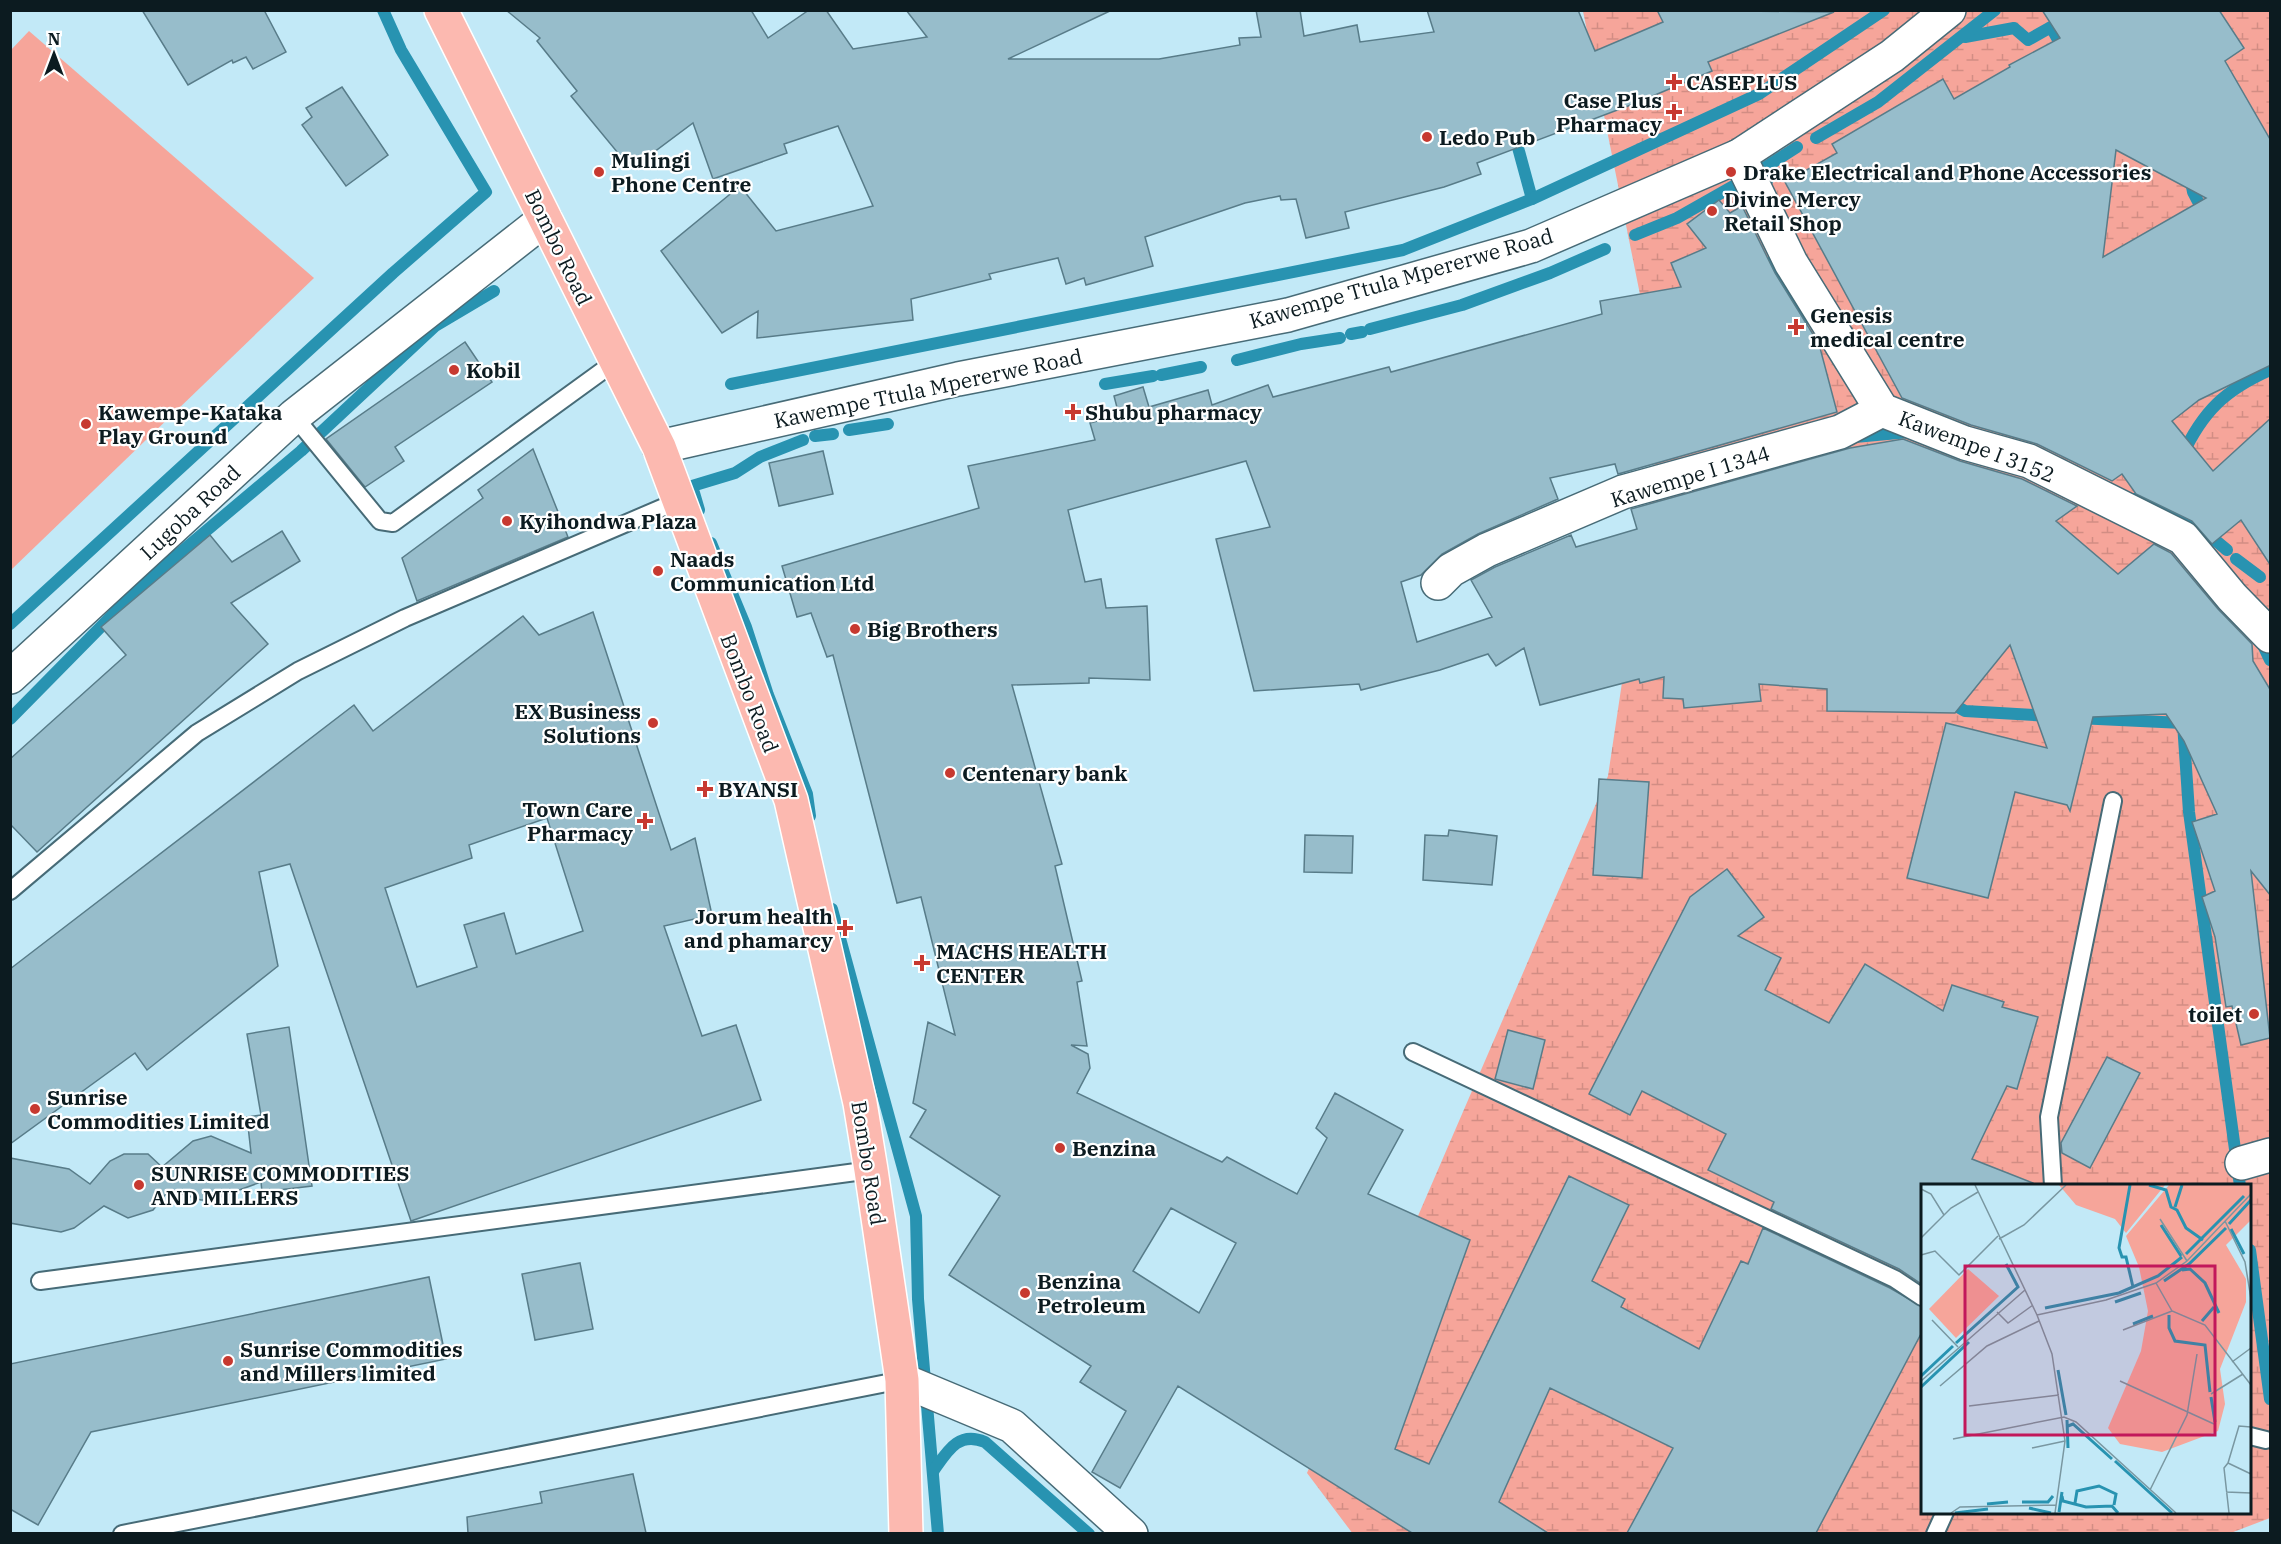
<svg xmlns="http://www.w3.org/2000/svg" width="2281" height="1544" viewBox="0 0 2281 1544" font-family="'IBM Plex Serif',serif">
	<defs>
		<pattern id="wetland-marsh" width="20" height="14" patternUnits="userSpaceOnUse" patternTransform="scale(1.5)"><rect width="20" height="14" fill="#f6a59a"/><path d="M1 5h8M5 5V1M11 12h8M15 12V8" fill="none" stroke="#d28d84"/></pattern>
	</defs>
	<rect width="100%" height="100%" fill="#c2e9f7"/>
	<path fill="url(#wetland-marsh)" fill-rule="evenodd" d="M 1583,11 L 2270,11 L 2270,1518 L 2228,1534 L 1353,1534 L 1307,1473 L 1608,776 L 1663,409 ZM 1922,1186 L 2250,1186 L 2250,1512 L 1922,1512 Z"/>
	<path fill="#f6a59a" d="M 29,31 L 314,278 L 11,570 L 10,51 Z"/>
	<g fill="none" stroke-linecap="round" stroke-linejoin="round">
		<g stroke="#2893b1" stroke-width="12">
			<path d="M 1965,37 L 2014,28 L 2028,40 L 2051,27 L 2066,54"/>
			<path d="M 1514,133 L 1532,199"/>
			<path d="M 1816,138 L 1878,102 L 1995,10"/>
			<path d="M 2190,176 L 2193,192 L 2205,215"/>
			<path d="M 1767,181 L 1761,170 L 1797,147"/>
			<path d="M 1635,235 L 1677,218 L 1737,184 L 1743,196"/>
			<path d="M 1773,261 L 1786,291 L 1811,319"/>
			<path d="M 1370,329 L 1462,305 L 1550,273 L 1605,249"/>
			<path d="M 1351,334 L 1362,332"/>
			<path d="M 1237,360 L 1301,344 L 1340,338"/>
			<path d="M 1161,375 L 1201,367"/>
			<path d="M 731,384 L 1403,250 L 1532,199 L 1759,94 L 1884,10"/>
			<path d="M 1105,384 L 1153,376"/>
			<path d="M 849,430 L 888,424"/>
			<path d="M 815,436 L 833,434"/>
			<path d="M 1855,437 L 1909,432"/>
			<path d="M 2182,456 C 2203,411 2225,390 2270,370"/>
			<path d="M 2134,499 L 2155,501 L 2204,531 L 2227,550"/>
			<path d="M 699,510 L 692,486 L 735,473 L 760,457 L 803,440"/>
			<path d="M 711,543 L 746,627 L 768,695 L 807,794 L 810,816"/>
			<path d="M 2236,559 L 2260,577"/>
			<path d="M 10,624 L 393,273 L 486,192 L 401,50 L 383,10"/>
			<path d="M 2259,637 L 2270,660"/>
			<path d="M 1945,700 L 1965,711 L 2051,716"/>
			<path d="M 2077,718 L 2183,723 L 2189,812 L 2240,1186"/>
			<path d="M 10,719 L 143,584 L 301,451 L 435,326 L 494,291"/>
			<path d="M 832,909 L 916,1216 L 918,1299 L 938,1534"/>
			<path d="M 2250,1250 L 2270,1399"/>
			<path d="M 934,1470 C 948,1450 959,1431 985,1442 L 1089,1534"/>
		</g>
	</g>
	<g fill="#97bdcb" stroke="#587c89" stroke-width="1.5" fill-rule="evenodd">
		<path d="M 142,10 L 264,10 L 286,52 L 253,69 L 246,57 L 233,63 L 232,60 L 188,85 Z"/>
		<path d="M 506,10 L 751,10 L 768,38 L 809,10 L 826,10 L 853,49 L 927,37 L 906,10 L 1112,10 L 1008,59 L 1159,59 L 1240,45 L 1239,38 L 1261,37 L 1256,10 L 1300,10 L 1304,36 L 1357,25 L 1360,42 L 1434,32 L 1427,10 L 1578,10 L 1595,51 L 1663,22 L 1657,10 L 1834,12 L 1708,62 L 1712,71 L 1636,103 L 1477,163 L 1481,174 L 1444,187 L 1345,212 L 1349,228 L 1306,238 L 1296,199 L 1281,200 L 1280,196 L 1245,203 L 1145,237 L 1153,266 L 1086,285 L 1084,278 L 1066,284 L 1058,258 L 989,274 L 991,279 L 911,299 L 913,320 L 757,338 L 758,311 L 722,333 L 661,251 L 740,186 L 776,231 L 873,206 L 838,126 L 784,144 L 787,153 L 713,179 L 693,123 L 646,158 L 627,164 L 571,96 L 577,91 L 537,41 L 540,38 Z"/>
		<path d="M 2042,10 L 2219,10 L 2244,48 L 2225,61 L 2271,141 L 2271,365 L 2199,400 L 2172,421 L 2213,471 L 2271,418 L 2271,566 L 2241,520 L 2212,544 L 2192,521 L 2136,494 L 2122,474 L 2112,481 L 2037,444 L 1971,425 L 1902,398 L 1785,182 L 1837,153 L 1832,144 L 1943,79 L 1954,99 L 2010,67 L 2009,65 L 2060,38 ZM 2116,150 L 2206,198 L 2103,257 Z"/>
		<path d="M 342,87 L 388,155 L 346,186 L 302,125 L 312,117 L 306,108 Z"/>
		<path d="M 1719,200 L 1730,213 L 1742,206 L 1775,273 L 1819,344 L 1837,412 L 1618,474 L 1615,464 L 1550,478 L 1558,499 L 1478,534 L 1442,554 L 1421,575 L 1401,582 L 1417,642 L 1492,617 L 1471,580 L 1495,567 L 1571,535 L 1576,547 L 1637,529 L 1631,509 L 1850,448 L 1903,439 L 1960,461 L 2022,479 L 2077,506 L 2056,521 L 2118,574 L 2154,544 L 2171,553 L 2218,609 L 2252,644 L 2253,661 L 2271,691 L 2271,896 L 2251,871 L 2270,1038 L 2241,1045 L 2232,1006 L 2226,1007 L 2215,937 L 2202,897 L 2215,891 L 2192,822 L 2217,814 L 2184,741 L 2166,714 L 2093,717 L 2070,811 L 2067,805 L 2015,792 L 1988,898 L 1907,878 L 1946,723 L 2047,748 L 2010,645 L 1955,713 L 1827,711 L 1827,689 L 1759,684 L 1761,701 L 1684,708 L 1683,699 L 1663,698 L 1664,677 L 1640,683 L 1639,679 L 1540,705 L 1524,648 L 1496,666 L 1488,654 L 1440,670 L 1361,690 L 1359,684 L 1254,691 L 1216,539 L 1270,527 L 1246,461 L 1068,510 L 1085,582 L 1101,579 L 1106,608 L 1147,606 L 1150,680 L 1089,678 L 1089,683 L 1012,685 L 1062,864 L 1055,866 L 1082,981 L 1077,982 L 1087,1046 L 1071,1045 L 1088,1054 L 1090,1068 L 1077,1093 L 1222,1162 L 1227,1157 L 1297,1194 L 1327,1138 L 1316,1128 L 1335,1093 L 1403,1130 L 1368,1194 L 1470,1240 L 1395,1449 L 1429,1464 L 1569,1176 L 1629,1205 L 1592,1281 L 1625,1299 L 1621,1307 L 1699,1349 L 1741,1261 L 1748,1264 L 1763,1228 L 1890,1288 L 1923,1307 L 1923,1330 L 1816,1533 L 1627,1533 L 1673,1448 L 1550,1388 L 1499,1502 L 1548,1533 L 1412,1533 L 1178,1386 L 1120,1488 L 1092,1472 L 1126,1411 L 1080,1382 L 1091,1366 L 949,1275 L 1000,1196 L 910,1137 L 926,1110 L 913,1103 L 928,1022 L 955,1035 L 921,897 L 897,903 L 833,655 L 827,657 L 811,613 L 797,617 L 782,566 L 979,508 L 968,466 L 1095,440 L 1090,423 L 1119,415 L 1114,396 L 1143,387 L 1149,407 L 1208,390 L 1212,405 L 1268,385 L 1273,397 L 1389,367 L 1391,372 L 1602,314 L 1600,301 L 1681,287 L 1671,263 L 1706,248 L 1687,224 ZM 1171,1208 L 1236,1243 L 1199,1313 L 1133,1271 Z"/>
		<path d="M 465,342 L 492,382 L 395,447 L 404,461 L 365,487 L 326,439 Z"/>
		<path d="M 533,449 L 568,537 L 417,601 L 402,558 L 483,498 L 478,490 Z"/>
		<path d="M 823,451 L 833,494 L 779,506 L 769,463 Z"/>
		<path d="M 282,531 L 300,561 L 231,603 L 268,644 L 37,852 L 10,824 L 10,759 L 126,655 L 101,627 L 210,535 L 232,562 Z"/>
		<path d="M 593,612 L 671,850 L 695,838 L 712,915 L 664,926 L 702,1036 L 736,1025 L 761,1100 L 411,1221 L 290,864 L 259,872 L 278,966 L 147,1070 L 135,1053 L 10,1144 L 10,969 L 354,705 L 373,731 L 523,616 L 539,635 ZM 547,818 L 583,931 L 516,954 L 504,913 L 464,925 L 477,967 L 417,987 L 385,888 L 472,858 L 469,845 Z"/>
		<path d="M 1599,779 L 1649,782 L 1642,878 L 1593,875 Z"/>
		<path d="M 1449,830 L 1497,836 L 1492,885 L 1423,880 L 1425,835 L 1448,836 Z"/>
		<path d="M 1305,835 L 1353,836 L 1352,873 L 1304,872 Z"/>
		<path d="M 1727,869 L 1764,917 L 1738,936 L 1781,958 L 1765,990 L 1829,1023 L 1865,964 L 1943,1011 L 1952,985 L 2004,1002 L 2002,1007 L 2038,1017 L 2017,1089 L 2007,1086 L 1972,1159 L 2033,1183 L 2033,1185 L 1923,1185 L 1923,1285 L 1899,1269 L 1771,1209 L 1774,1202 L 1708,1170 L 1726,1134 L 1642,1091 L 1630,1115 L 1589,1094 L 1690,897 Z"/>
		<path d="M 289,1027 L 312,1186 L 262,1192 L 261,1182 L 212,1200 L 201,1200 L 169,1190 L 153,1210 L 128,1218 L 104,1206 L 74,1228 L 61,1232 L 10,1223 L 10,1158 L 69,1169 L 90,1184 L 110,1161 L 124,1154 L 148,1154 L 162,1167 L 193,1141 L 211,1136 L 251,1153 L 247,1117 L 261,1115 L 247,1034 Z"/>
		<path d="M 1508,1030 L 1545,1040 L 1533,1089 L 1495,1079 Z"/>
		<path d="M 2107,1057 L 2140,1073 L 2090,1168 L 2062,1153 L 2061,1143 Z"/>
		<path d="M 580,1263 L 593,1329 L 535,1340 L 522,1274 Z"/>
		<path d="M 429,1277 L 446,1359 L 91,1432 L 38,1525 L 10,1509 L 10,1364 Z"/>
		<path d="M 633,1474 L 646,1533 L 468,1533 L 467,1517 L 542,1503 L 540,1492 Z"/>
	</g>
	<g fill="none" stroke-linecap="round" stroke-linejoin="round">
		<g stroke="#476b77" stroke-width="20">
			<g id="service">
				<path d="M 294,416 L 380,521 L 393,523 L 616,361"/>
				<path d="M 10,891 L 197,733 L 298,671 L 405,618 L 678,501"/>
				<path d="M 1413,1052 L 1895,1279 L 1922,1297"/>
				<path d="M 2053,1186 L 2049,1117 L 2113,801"/>
				<path d="M 40,1281 L 871,1170"/>
				<path d="M 2250,1436 L 2266,1440"/>
				<path d="M 122,1534 L 902,1380"/>
				<path d="M 1935,1534 L 1945,1512"/>
			</g>
		</g>
		<g stroke="#476b77" stroke-width="36">
			<g id="minor">
				<path d="M 1739,156 L 1791,263 L 1882,410 L 1965,443 L 2029,461 L 2183,538 L 2232,597 L 2270,636"/>
				<path d="M 1438,583 L 1451,570 L 1487,550 L 1623,492 L 1840,432 L 1882,410"/>
				<path d="M 2242,1163 L 2270,1155"/>
				<path d="M 902,1380 L 1012,1426 L 1131,1534"/>
			</g>
		</g>
		<g stroke="#476b77" stroke-width="36">
			<g id="tertiary">
				<path d="M 659,447 L 958,379 L 1288,315 L 1531,246 L 1739,156 L 1892,56 L 1949,10"/>
				<path d="M 10,677 L 294,416 L 545,219"/>
			</g>
		</g>
		<g stroke="#fff" stroke-width="36">
			<path id="primary" d="M 441,10 L 659,447 L 791,800 L 860,1103 L 871,1170 L 902,1380 L 906,1534"/>
		</g>
		<use href="#service" stroke="#fff" stroke-width="16"/>
		<use href="#minor" stroke="#fff" stroke-width="33"/>
		<use href="#tertiary" stroke="#fff" stroke-width="33"/>
		<use href="#primary" stroke="#fcb9b0" stroke-width="33"/>
	</g>
	<g fill="#c73930" stroke="#fff" stroke-width="2">
		<path d="M1671 73h6v6h6v6h-6v6h-6v-6h-6v-6h6z"/>
		<path d="M1671 103h6v6h6v6h-6v6h-6v-6h-6v-6h6z"/>
		<circle cx="1427" cy="137" r="6"/>
		<circle cx="599" cy="172" r="6"/>
		<circle cx="1731" cy="172" r="6"/>
		<circle cx="1712" cy="211" r="6"/>
		<path d="M1793 318h6v6h6v6h-6v6h-6v-6h-6v-6h6z"/>
		<circle cx="454" cy="370" r="6"/>
		<path d="M1070 403h6v6h6v6h-6v6h-6v-6h-6v-6h6z"/>
		<circle cx="86" cy="424" r="6"/>
		<circle cx="507" cy="521" r="6"/>
		<circle cx="658" cy="571" r="6"/>
		<circle cx="855" cy="629" r="6"/>
		<circle cx="653" cy="723" r="6"/>
		<circle cx="950" cy="773" r="6"/>
		<path d="M702 780h6v6h6v6h-6v6h-6v-6h-6v-6h6z"/>
		<path d="M642 812h6v6h6v6h-6v6h-6v-6h-6v-6h6z"/>
		<path d="M842 919h6v6h6v6h-6v6h-6v-6h-6v-6h6z"/>
		<path d="M919 954h6v6h6v6h-6v6h-6v-6h-6v-6h6z"/>
		<circle cx="2254" cy="1014" r="6"/>
		<circle cx="35" cy="1109" r="6"/>
		<circle cx="1060" cy="1148" r="6"/>
		<circle cx="139" cy="1185" r="6"/>
		<circle cx="1025" cy="1293" r="6"/>
		<circle cx="228" cy="1361" r="6"/>
	</g>
	<g text-anchor="middle" dominant-baseline="central" stroke-width="4.5" stroke-linejoin="round" paint-order="stroke">
		<g font-size="21" font-weight="bold" fill="#0c1b20" stroke="#fff" text-anchor="start">
			<text x="1686" y="82">CASEPLUS</text>
			<text x="1662" y="100" text-anchor="end">Case Plus<tspan x="1662" dy="24">Pharmacy</tspan></text>
			<text x="1439" y="137">Ledo Pub</text>
			<text x="611" y="160">Mulingi<tspan x="611" dy="24">Phone Centre</tspan></text>
			<text x="1743" y="172">Drake Electrical and Phone Accessories</text>
			<text x="1724" y="199">Divine Mercy<tspan x="1724" dy="24">Retail Shop</tspan></text>
			<text x="1810" y="315">Genesis<tspan x="1810" dy="24">medical centre</tspan></text>
			<text x="466" y="370">Kobil</text>
			<text x="98" y="412">Kawempe-Kataka<tspan x="98" dy="24">Play Ground</tspan></text>
			<text x="1085" y="412">Shubu pharmacy</text>
			<text x="519" y="521">Kyihondwa Plaza</text>
			<text x="670" y="559">Naads<tspan x="670" dy="24">Communication Ltd</tspan></text>
			<text x="867" y="629">Big Brothers</text>
			<text x="641" y="711" text-anchor="end">EX Business<tspan x="641" dy="24">Solutions</tspan></text>
			<text x="962" y="773">Centenary bank</text>
			<text x="718" y="789">BYANSI</text>
			<text x="633" y="809" text-anchor="end">Town Care<tspan x="633" dy="24">Pharmacy</tspan></text>
			<text x="833" y="916" text-anchor="end">Jorum health<tspan x="833" dy="24">and phamarcy</tspan></text>
			<text x="936" y="951">MACHS HEALTH<tspan x="936" dy="24">CENTER</tspan></text>
			<text x="2242" y="1014" text-anchor="end">toilet</text>
			<text x="47" y="1097">Sunrise<tspan x="47" dy="24">Commodities Limited</tspan></text>
			<text x="1072" y="1148">Benzina</text>
			<text x="151" y="1173">SUNRISE COMMODITIES<tspan x="151" dy="24">AND MILLERS</tspan></text>
			<text x="1037" y="1281">Benzina<tspan x="1037" dy="24">Petroleum</tspan></text>
			<text x="240" y="1349">Sunrise Commodities<tspan x="240" dy="24">and Millers limited</tspan></text>
		</g>
		<g font-size="21" fill="#0c1b20" stroke="#fff">
			<text transform="translate(559 247) rotate(64)">Bombo Road</text>
			<text transform="translate(1401 278) rotate(-16)">Kawempe Ttula Mpererwe Road</text>
			<text transform="translate(928 388) rotate(-12)">Kawempe Ttula Mpererwe Road</text>
			<text transform="translate(1977 446) rotate(21)">Kawempe I 3152</text>
			<text transform="translate(1690 476) rotate(-17)">Kawempe I 1344</text>
			<text transform="translate(190 512) rotate(-43)">Lugoba Road</text>
			<text transform="translate(750 693) rotate(69)">Bombo Road</text>
			<text transform="translate(869 1163) rotate(81)">Bombo Road</text>
		</g>
	</g>
	<g transform="translate(1921 1184)">
		<rect width="330" height="330" fill="#c2e9f7"/>
		<path d="M 138,1 L 244,1 L 205,49 L 194,35 L 155,21 ZM 248,1 L 330,1 L 330,36 L 305,61 L 325,95 L 325,118 L 299,185 L 304,220 L 297,247 L 241,268 L 199,260 L 187,244 L 220,167 L 227,127 L 218,83 L 205,52 Z" fill="#f6a59a"/>
		<path d="M 47,85 L 78,112 L 35,154 L 8,125 Z" fill="#f6a59a"/>
		<path fill="none" stroke="#2893b1" stroke-width="3" d="M 209,1 L 198,64 L 201,73 L 205,73 L 212,103M 228,1 L 245,6 L 250,23 L 256,26 L 265,44 L 282,56M 254,23 L 261,1M 308,40 L 330,16M 240,41 L 260,72M 310,45 L 323,70M 265,70 L 323,12M 261,86 L 269,85 L 284,99 L 298,129M 243,97 L 268,80 L 305,44M 194,118 L 220,109M 124,124 L 198,109 L 237,92 L 261,73M 248,131 L 248,144 L 254,157 L 284,161 L 289,208M 281,137 L 293,123M 212,140 L 232,132M 35,159 L 97,103 L 85,80M 137,186 L 145,231M 0,192 L 32,162M 0,203 L 48,158M 290,213 L 294,238M 146,236 L 147,264M 147,242 L 152,240 L 191,275M 194,277 L 251,329M 141,312 L 142,317 L 165,323 L 191,322 L 197,329M 101,318 L 127,318 L 132,312M 154,319 L 156,307 L 178,302 L 195,310 L 193,321M 66,320 L 87,318M 108,324 L 130,329M 138,328 L 141,308M 34,329 L 67,325"/>
		<path fill="none" stroke="#7997a1" stroke-width="1.5" d="M 54,1 L 116,131 L 131,170 L 144,257 L 134,329M 0,5 L 10,10 L 23,31M 239,35 L 266,77M 304,37 L 324,78 L 330,115M 0,54 L 30,24 L 57,8M 78,55 L 103,41 L 145,1M 0,71 L 14,67 L 38,91 L 77,52M 235,99 L 251,127 L 284,141 L 330,201M 76,128 L 87,139 L 112,121M 116,131 L 185,116 L 235,99 L 266,77 L 330,10M 11,136 L 37,163M 202,146 L 251,127M 311,178 L 330,164M 0,197 L 104,106M 199,197 L 293,240M 19,202 L 66,162 L 118,137M 290,210 L 322,190M 48,222 L 138,211M 32,255 L 143,233 L 155,238 L 255,329M 111,264 L 144,257M 307,279 L 318,242 L 330,243M 229,306 L 266,231 L 276,170M 305,308 L 330,309M 30,329 L 39,323 L 135,321M 308,329 L 303,284 L 307,279 L 330,290"/>
		<path fill="#c2185b" fill-opacity="0.15" stroke="#c2185b" stroke-width="3" d="M 44,82 L 294,82 L 294,251 L 44,251 Z"/>
		<rect width="330" height="330" fill="none" stroke="#0c1b20" stroke-width="3"/>
	</g>
	<rect width="2281" height="1544" fill="none" stroke="#0c1b20" stroke-width="24"/>
	<g transform="translate(54 54)" stroke="#ffffff" stroke-width="4.5" paint-order="stroke">
	<path d="M0-4.5L10 22L0 15L-10 22Z" fill="#0c1b20"/>
	<text y="-9" font-size="16" font-weight="bold" text-anchor="middle" fill="#0c1b20">N</text>
	</g>
</svg>
